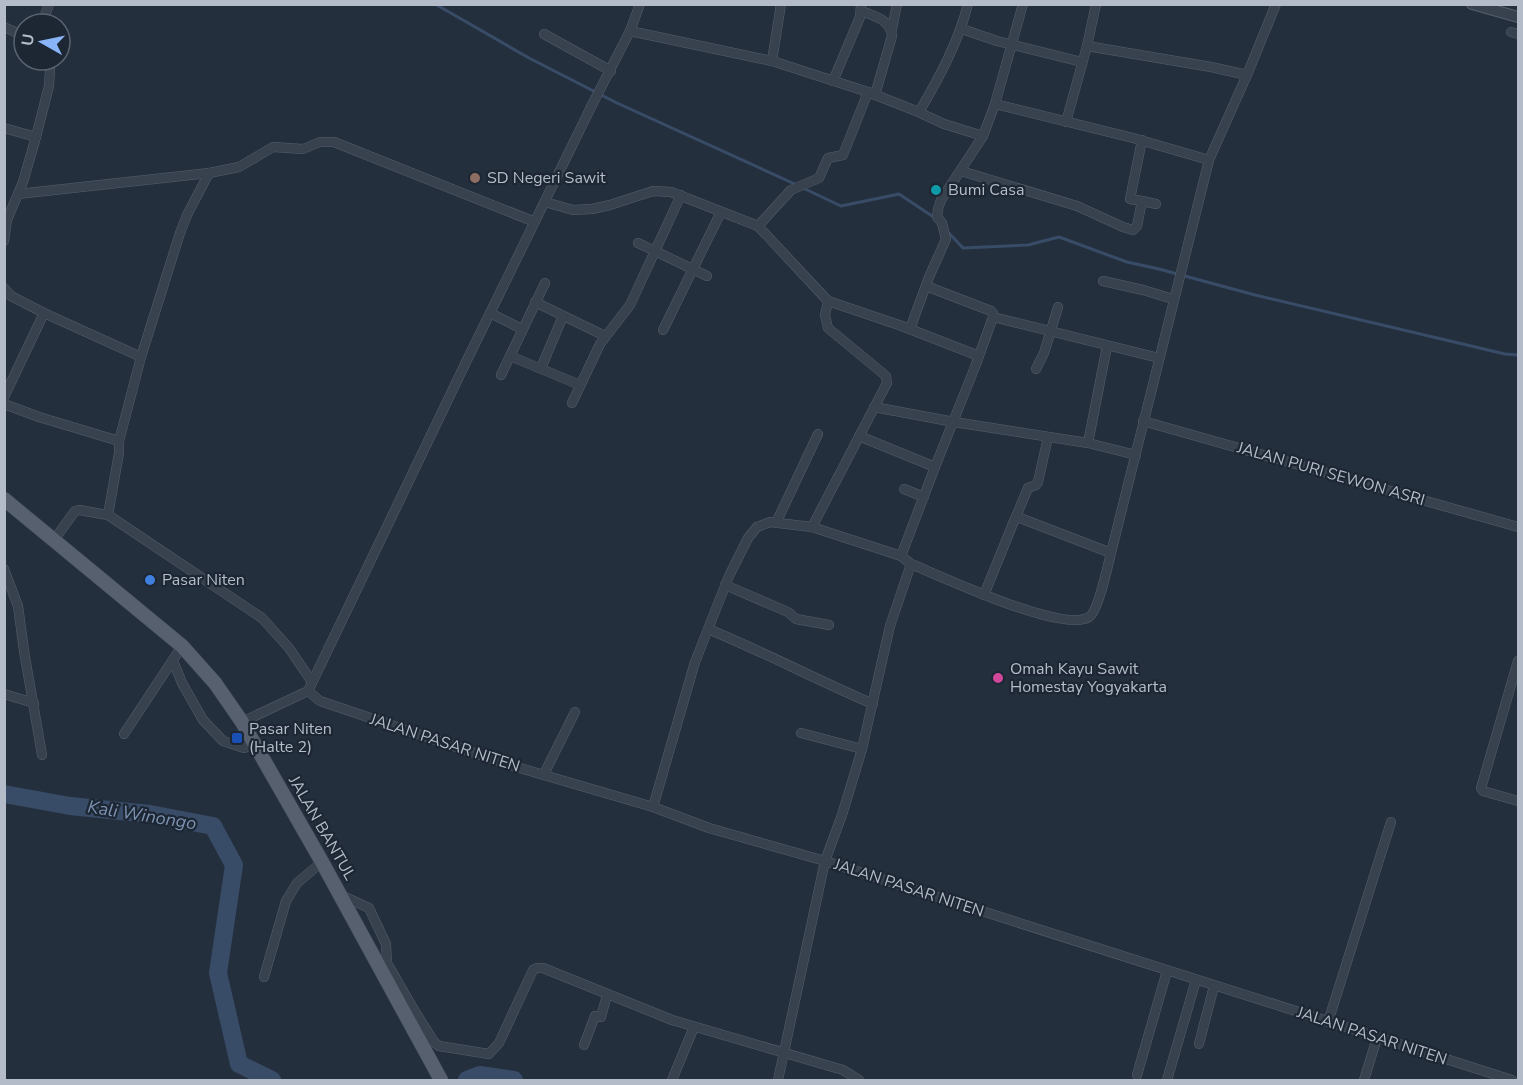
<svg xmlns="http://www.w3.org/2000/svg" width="1523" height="1085" viewBox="0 0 1523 1085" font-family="'Nunito Sans',sans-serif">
	<rect width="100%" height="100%" fill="#242f3e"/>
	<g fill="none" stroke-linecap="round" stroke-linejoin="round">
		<g stroke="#394c67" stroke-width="3">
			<path d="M 435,4 L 529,58 L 617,103 L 797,185"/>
			<path d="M 803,188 L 841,206 L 899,194 L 935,218"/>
			<path d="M 947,231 L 963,248 L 1028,245 L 1059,237 L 1127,262 L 1159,269 L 1255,295 L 1505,354 L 1518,355"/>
		</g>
		<g stroke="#394c67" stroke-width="18">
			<path d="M 4,794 L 70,806 L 150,814 L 213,826 L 234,865 L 218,973 L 239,1064 L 272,1080"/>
			<path d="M 467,1080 L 480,1075 L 514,1080"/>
		</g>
		<g stroke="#565f6c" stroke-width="10">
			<g id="minor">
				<path d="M 861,11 C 873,15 891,20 892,36 L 875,95"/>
				<path d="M 42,24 L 49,4"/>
				<path d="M 4,27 L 24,36"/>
				<path d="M 892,29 L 897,4"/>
				<path d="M 962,29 L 997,41 L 1082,62"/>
				<path d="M 630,31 L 772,61 L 868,92 L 916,111 L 944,124 L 983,136"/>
				<path d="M 1511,32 L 1518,34"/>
				<path d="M 544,34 L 611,71"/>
				<path d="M 1087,46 L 1211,67 L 1247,75"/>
				<path d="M 772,61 L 781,4"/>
				<path d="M 833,81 L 860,17 L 861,5"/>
				<path d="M 995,104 L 1133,138 L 1209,160"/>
				<path d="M 919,112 C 939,78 958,43 968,4"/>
				<path d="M 1066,122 L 1087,46 L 1096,4"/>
				<path d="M 4,128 L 36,137"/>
				<path d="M 961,171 L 1077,206 L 1123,227 L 1133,230 L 1137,226 L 1142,201 L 1130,199 L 1142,140"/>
				<path d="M 18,194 L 209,173 L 239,167 L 273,147 L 303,149 L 320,142 L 334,142 L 535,222"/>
				<path d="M 1142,201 L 1156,204"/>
				<path d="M 545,202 L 573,210 L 592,209 L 610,205 L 653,191 L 671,192 L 758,226 L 828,301 L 825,315 L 828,328 L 886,376 L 887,383 L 812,527"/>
				<path d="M 758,226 L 791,190 L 819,178 L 828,158 L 843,155 L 868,92"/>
				<path d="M 4,241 L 7,220 L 23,182 L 36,137 L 49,86 L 50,70 L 49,60"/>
				<path d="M 638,243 L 707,276"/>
				<path d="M 1103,281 L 1143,290 L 1173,299"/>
				<path d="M 926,286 L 991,311 L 993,313 L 993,317"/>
				<path d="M 4,288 L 11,296 L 44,313 L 141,357 L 119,441 L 119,453 L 108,515"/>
				<path d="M 828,301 L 899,325 L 979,356"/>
				<path d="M 535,302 L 605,336"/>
				<path d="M 490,313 L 522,329"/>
				<path d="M 910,329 L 929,277 L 946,239 L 942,223 L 937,217 L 938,209 L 941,200 L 983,136 L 995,104 L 1023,4"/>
				<path d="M 663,330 L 721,212"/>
				<path d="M 1107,346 L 1088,443 L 1136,455"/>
				<path d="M 510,356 L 580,385"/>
				<path d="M 141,357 L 180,233 L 187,215 L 209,173"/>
				<path d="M 541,368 L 563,316"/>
				<path d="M 1036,369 L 1044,353 L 1058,307"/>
				<path d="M 501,375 L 545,283"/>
				<path d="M 4,397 L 44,313"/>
				<path d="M 572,403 L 600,344 L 630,305 L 681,195"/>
				<path d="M 4,404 L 39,417 L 119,441"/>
				<path d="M 874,407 L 954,422 L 1088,443"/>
				<path d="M 1143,421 L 1518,527"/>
				<path d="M 859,436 L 935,467"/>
				<path d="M 904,489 L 924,497"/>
				<path d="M 1015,519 L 1028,488 L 1036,485 L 1038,482 L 1048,437"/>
				<path d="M 776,523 L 818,434"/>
				<path d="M 54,540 L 75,511 L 79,510 L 108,515 L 262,618 L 289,648 L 312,682"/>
				<path d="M 901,556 L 935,467 L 975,367 L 993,317 L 1159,358"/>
				<path d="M 4,569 L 18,606 L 24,651 L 42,755"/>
				<path d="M 725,585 L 788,612 L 796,619 L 829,625"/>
				<path d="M 984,595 L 1014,521 L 1017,518 L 1020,518 L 1111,553"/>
				<path d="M 708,629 C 764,652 817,680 873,704"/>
				<path d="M 173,661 L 182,683 L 203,720 L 223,741 L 244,748 L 255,744"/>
				<path d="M 1518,661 L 1481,788 L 1483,791 L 1518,801"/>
				<path d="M 308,691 L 320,701 L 513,766 L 653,807 L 709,828 L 825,861 L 1512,1080"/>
				<path d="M 4,694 L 34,703"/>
				<path d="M 242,722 L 308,691 L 467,360 L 592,105 L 630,31 L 640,4"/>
				<path d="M 801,733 L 862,749"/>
				<path d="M 124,734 L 182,646"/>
				<path d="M 544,774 L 575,712"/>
				<path d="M 653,807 L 695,662 L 729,576 L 748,538 L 757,527 L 770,522 L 812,527 L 901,556 L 911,564 C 941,576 1063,634 1089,617 C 1098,612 1108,565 1111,553 L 1209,160 L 1247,75 L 1276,4"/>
				<path d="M 341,895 L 369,908 L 386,944 L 387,963 L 414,1010 L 434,1042 L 439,1046 L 489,1054 L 499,1043 L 533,970 L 537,968 L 543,968 L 672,1020 L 843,1070 L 859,1080"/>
				<path d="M 264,977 L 286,901 L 297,883 L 322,862"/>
				<path d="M 1328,1022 L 1391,822"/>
				<path d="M 1199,1044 L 1214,986"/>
				<path d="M 584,1045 L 595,1016 L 601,1017 L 607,995"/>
				<path d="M 1137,1075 L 1167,971"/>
				<path d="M 672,1080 L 694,1027"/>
				<path d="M 778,1080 L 825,861 L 842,815 L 862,749 L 890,626 L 911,564"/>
				<path d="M 1167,1080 L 1196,980"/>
				<path d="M 1364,1080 L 1377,1038"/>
			</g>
		</g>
		<g stroke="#565f6c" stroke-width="12">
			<path id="tertiary" d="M 1472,4 L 1518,17"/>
		</g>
		<g stroke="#414a57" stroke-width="15">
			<path id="primary" d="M 4,499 L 182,646 L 215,683 L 242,722 L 322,862 L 441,1080"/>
		</g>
		<use href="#minor" stroke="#38414e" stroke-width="9"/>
		<use href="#tertiary" stroke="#38414e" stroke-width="10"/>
		<use href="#primary" stroke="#56606e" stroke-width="14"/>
	</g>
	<circle fill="#8d6e63" stroke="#1d2633" stroke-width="2" cx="475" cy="178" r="6"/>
	<circle fill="#0f9aa8" stroke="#1d2633" stroke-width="2" cx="936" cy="190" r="6"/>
	<circle fill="#3f7fe0" stroke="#1d2633" stroke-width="2" cx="150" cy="580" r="6"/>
	<circle fill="#d1479c" stroke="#1d2633" stroke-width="2" cx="998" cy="678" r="6"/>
	<rect fill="#1a4fb4" stroke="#1d2633" stroke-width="2" x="231" y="732" width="12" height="12" rx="3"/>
	<g text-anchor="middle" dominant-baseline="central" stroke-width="4.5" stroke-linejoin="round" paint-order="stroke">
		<g font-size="16" fill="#b4bcc9" stroke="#1d2633" text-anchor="start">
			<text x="487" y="178">SD Negeri Sawit</text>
			<text x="948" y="190">Bumi Casa</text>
			<text x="162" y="580">Pasar Niten</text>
			<text x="1010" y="669">Omah Kayu Sawit<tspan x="1010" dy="18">Homestay Yogyakarta</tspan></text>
			<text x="249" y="729">Pasar Niten<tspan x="249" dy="18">(Halte 2)</tspan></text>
		</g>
		<g font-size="16" fill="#b4bcc9" stroke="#1d2633">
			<text transform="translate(1331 474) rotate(16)">JALAN PURI SEWON ASRI</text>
			<text transform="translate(445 743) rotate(18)">JALAN PASAR NITEN</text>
			<text transform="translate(322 828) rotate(60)">JALAN BANTUL</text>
			<text transform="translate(909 888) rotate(18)">JALAN PASAR NITEN</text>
			<text transform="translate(1372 1036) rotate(18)">JALAN PASAR NITEN</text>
		</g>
		<g font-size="18" font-style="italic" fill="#7c92b1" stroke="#1d2633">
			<text transform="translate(142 815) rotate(9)">Kali Winongo</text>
		</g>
	</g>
	<rect width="1523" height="1085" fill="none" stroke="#b4bcc9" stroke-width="12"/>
	<g transform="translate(42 42) rotate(279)"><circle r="28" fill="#1d2633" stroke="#59626f" stroke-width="1.5"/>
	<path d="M0-4.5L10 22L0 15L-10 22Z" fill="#8ab4f8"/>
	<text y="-9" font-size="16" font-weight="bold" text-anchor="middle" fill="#b4bcc9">U</text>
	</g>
</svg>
